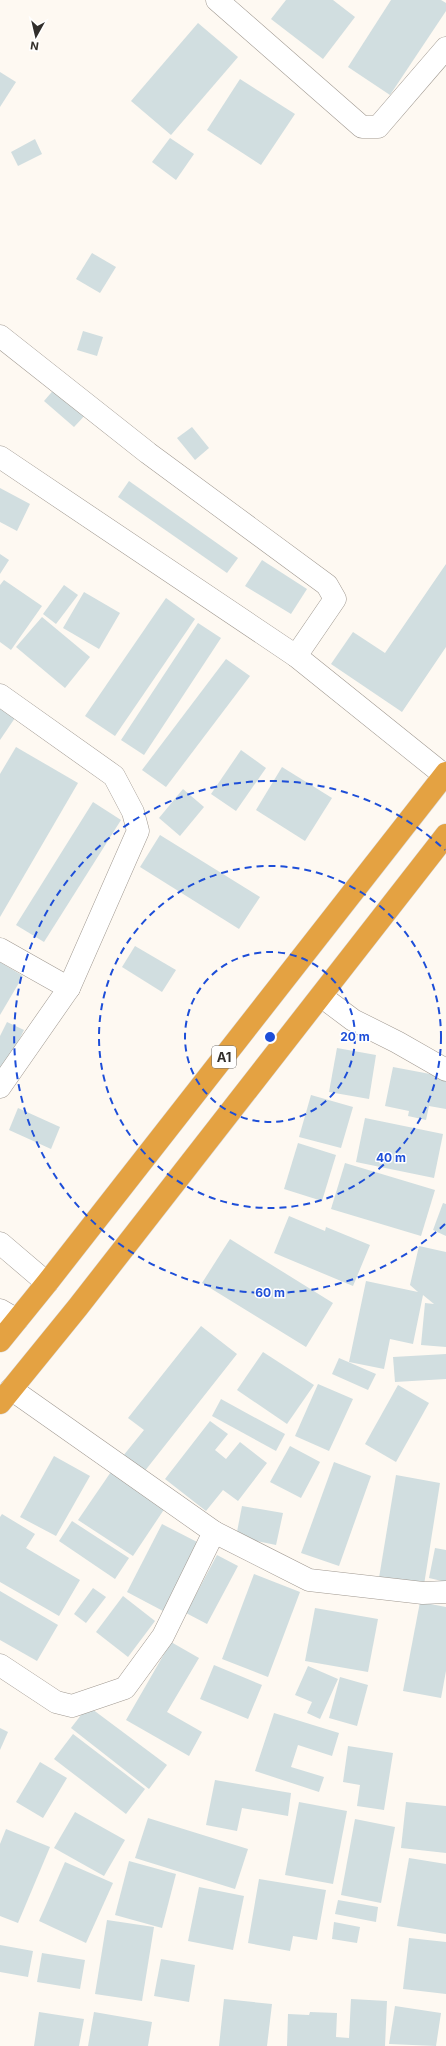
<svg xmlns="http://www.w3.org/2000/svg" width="446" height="2046" viewBox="0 0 446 2046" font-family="Inter,sans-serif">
	<rect width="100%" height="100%" fill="#fef9f2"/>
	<g fill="#d1dee0">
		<path d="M 286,0 L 333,0 L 355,17 L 323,59 L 271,19 Z"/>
		<path d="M 391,0 L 441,0 L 446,3 L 446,11 L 390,95 L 348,67 Z"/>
		<path d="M 198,23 L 238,57 L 171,135 L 131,101 Z"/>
		<path d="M 0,72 L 16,82 L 0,107 Z"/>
		<path d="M 240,79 L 295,114 L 261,165 L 207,130 Z"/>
		<path d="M 170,138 L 194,154 L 176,180 L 152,162 Z"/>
		<path d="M 35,139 L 42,154 L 18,166 L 11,152 Z"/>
		<path d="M 92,253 L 116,267 L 100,293 L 76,279 Z"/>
		<path d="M 83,331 L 103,337 L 97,356 L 77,350 Z"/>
		<path d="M 57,386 L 88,412 L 74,427 L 44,401 Z"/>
		<path d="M 192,427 L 209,448 L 195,460 L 177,438 Z"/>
		<path d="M 129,481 L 238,558 L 227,573 L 118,497 Z"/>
		<path d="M 0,488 L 30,504 L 17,531 L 0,522 Z"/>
		<path d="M 0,554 L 9,560 L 0,574 Z"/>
		<path d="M 262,560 L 307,589 L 291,614 L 245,586 Z"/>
		<path d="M 446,564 L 446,647 L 402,712 L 331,664 L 353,632 L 385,653 Z"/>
		<path d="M 4,580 L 42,606 L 11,650 L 0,642 L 0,585 Z"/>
		<path d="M 64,585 L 78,595 L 56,624 L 43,614 Z"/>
		<path d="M 84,592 L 120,613 L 99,649 L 63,628 Z"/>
		<path d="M 166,598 L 195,619 L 115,736 L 85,716 Z"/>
		<path d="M 42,617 L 90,657 L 65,688 L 16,647 Z"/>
		<path d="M 198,623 L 221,638 L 144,755 L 121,740 Z"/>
		<path d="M 226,659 L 250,676 L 166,787 L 142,770 Z"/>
		<path d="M 0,703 L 17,715 L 0,740 Z"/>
		<path d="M 16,747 L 78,783 L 0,917 L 0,774 Z"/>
		<path d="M 241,750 L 266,768 L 236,811 L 211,794 Z"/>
		<path d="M 282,767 L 332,798 L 305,841 L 256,810 Z"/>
		<path d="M 183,789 L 204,807 L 180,836 L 159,818 Z"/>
		<path d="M 93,802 L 121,820 L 44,942 L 16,925 Z"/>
		<path d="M 160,835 L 260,897 L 239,929 L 140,867 Z"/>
		<path d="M 135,946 L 176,970 L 162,992 L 122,967 Z"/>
		<path d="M 0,962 L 23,976 L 0,1015 Z"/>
		<path d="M 7,1022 L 24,1030 L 0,1079 L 0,1036 Z"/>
		<path d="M 337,1048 L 376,1055 L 369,1099 L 329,1092 Z"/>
		<path d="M 393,1067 L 446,1077 L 446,1109 L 429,1106 L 426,1120 L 408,1116 L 409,1111 L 385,1106 Z"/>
		<path d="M 311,1095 L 353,1107 L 341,1148 L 299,1137 Z"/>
		<path d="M 18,1108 L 60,1127 L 51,1149 L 9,1130 Z"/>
		<path d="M 365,1118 L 443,1134 L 434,1178 L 356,1162 Z"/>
		<path d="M 298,1143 L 336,1155 L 322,1201 L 284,1189 Z"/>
		<path d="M 345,1163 L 435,1190 L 421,1236 L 331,1209 Z"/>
		<path d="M 443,1203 L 446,1204 L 446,1236 L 433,1230 Z"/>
		<path d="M 289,1216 L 325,1231 L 326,1227 L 370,1245 L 353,1286 L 274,1253 Z"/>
		<path d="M 230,1239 L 333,1303 L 306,1347 L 202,1283 Z"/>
		<path d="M 419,1246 L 446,1252 L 446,1347 L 421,1345 L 425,1303 L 434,1304 L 423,1295 L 413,1344 L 390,1339 L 384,1369 L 349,1362 L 366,1281 L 418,1292 L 410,1285 Z"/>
		<path d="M 201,1326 L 237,1354 L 144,1472 L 123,1456 L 144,1430 L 128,1418 Z"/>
		<path d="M 263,1352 L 314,1385 L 287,1424 L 237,1390 Z"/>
		<path d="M 446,1354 L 446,1379 L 395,1382 L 393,1357 Z"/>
		<path d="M 339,1358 L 376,1374 L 368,1390 L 332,1374 Z"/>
		<path d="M 318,1384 L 353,1399 L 329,1451 L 295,1436 Z"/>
		<path d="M 398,1385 L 429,1403 L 396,1462 L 365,1444 Z"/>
		<path d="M 221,1399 L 285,1434 L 276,1451 L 212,1416 Z"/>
		<path d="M 210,1421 L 228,1434 L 215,1450 L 226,1459 L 240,1442 L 267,1463 L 238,1501 L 223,1490 L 206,1511 L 165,1479 Z"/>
		<path d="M 290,1446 L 320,1462 L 301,1498 L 270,1482 Z"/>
		<path d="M 54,1456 L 90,1476 L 56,1536 L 20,1517 Z"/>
		<path d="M 334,1462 L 371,1476 L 339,1566 L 301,1553 Z"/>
		<path d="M 115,1466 L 169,1502 L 133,1556 L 78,1520 Z"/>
		<path d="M 396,1475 L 440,1483 L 424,1585 L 379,1578 Z"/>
		<path d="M 242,1506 L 283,1513 L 276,1545 L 236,1537 Z"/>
		<path d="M 2,1514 L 35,1534 L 26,1548 L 80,1580 L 59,1616 L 0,1582 L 0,1517 Z"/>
		<path d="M 72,1521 L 129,1558 L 115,1579 L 59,1541 Z"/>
		<path d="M 162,1524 L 199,1543 L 163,1611 L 127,1592 Z"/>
		<path d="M 435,1548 L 446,1550 L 446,1582 L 429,1578 Z"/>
		<path d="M 217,1555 L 238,1566 L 207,1624 L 186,1613 Z"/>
		<path d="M 254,1574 L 300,1592 L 268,1677 L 222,1659 Z"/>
		<path d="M 93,1588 L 106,1597 L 86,1623 L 74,1614 Z"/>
		<path d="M 0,1591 L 58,1625 L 37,1661 L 0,1640 Z"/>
		<path d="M 123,1596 L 155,1621 L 128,1657 L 96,1632 Z"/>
		<path d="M 420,1602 L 446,1607 L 446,1671 L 441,1698 L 403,1691 Z"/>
		<path d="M 315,1608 L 378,1619 L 368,1672 L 305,1661 Z"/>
		<path d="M 171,1642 L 199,1658 L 167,1712 L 202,1732 L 189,1756 L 126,1720 Z"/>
		<path d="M 214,1665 L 262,1685 L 248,1719 L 200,1699 Z"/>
		<path d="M 308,1666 L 338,1679 L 320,1719 L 307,1713 L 312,1702 L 295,1695 Z"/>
		<path d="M 340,1677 L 368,1685 L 357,1726 L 329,1718 Z"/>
		<path d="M 88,1706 L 167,1765 L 149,1789 L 71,1728 Z"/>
		<path d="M 274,1713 L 339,1733 L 332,1756 L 298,1745 L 291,1767 L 324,1777 L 319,1792 L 255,1771 Z"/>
		<path d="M 0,1728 L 8,1732 L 0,1750 Z"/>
		<path d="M 73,1734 L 145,1789 L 126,1814 L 54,1759 Z"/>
		<path d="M 348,1746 L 393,1753 L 384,1810 L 357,1806 L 360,1785 L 343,1782 Z"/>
		<path d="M 40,1762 L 67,1778 L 43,1818 L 16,1802 Z"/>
		<path d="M 215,1780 L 291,1793 L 288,1816 L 242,1808 L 237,1831 L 206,1825 Z"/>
		<path d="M 299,1802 L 347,1811 L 333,1884 L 285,1875 Z"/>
		<path d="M 406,1802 L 446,1806 L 446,1853 L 401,1848 Z"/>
		<path d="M 75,1812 L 125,1840 L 104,1876 L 54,1848 Z"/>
		<path d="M 148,1818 L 248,1849 L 235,1889 L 135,1858 Z"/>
		<path d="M 355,1819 L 395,1827 L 381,1903 L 341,1895 Z"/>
		<path d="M 6,1829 L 50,1847 L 18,1923 L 0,1916 L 0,1844 Z"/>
		<path d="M 409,1858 L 446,1864 L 446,1934 L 397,1926 Z"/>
		<path d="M 129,1861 L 176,1874 L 162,1928 L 115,1915 Z"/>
		<path d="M 65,1862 L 113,1883 L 86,1943 L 39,1921 Z"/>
		<path d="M 259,1879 L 326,1890 L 317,1940 L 293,1936 L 290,1951 L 248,1943 Z"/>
		<path d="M 199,1887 L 244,1896 L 233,1950 L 188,1941 Z"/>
		<path d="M 338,1900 L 378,1907 L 376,1922 L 335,1914 Z"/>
		<path d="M 107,1920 L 154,1927 L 142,2001 L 95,1994 Z"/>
		<path d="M 334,1922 L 360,1927 L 357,1943 L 332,1939 Z"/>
		<path d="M 409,1938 L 446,1942 L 446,1994 L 403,1989 Z"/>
		<path d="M 0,1945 L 33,1951 L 28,1977 L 0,1972 Z"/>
		<path d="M 42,1953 L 85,1960 L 80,1989 L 37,1982 Z"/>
		<path d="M 161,1959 L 195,1965 L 189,2002 L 154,1996 Z"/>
		<path d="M 224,1999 L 272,2004 L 267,2046 L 219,2046 Z"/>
		<path d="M 351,1999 L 387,2001 L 385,2046 L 287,2046 L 288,2014 L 309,2015 L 310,2012 L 337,2013 L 336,2037 L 349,2038 Z"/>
		<path d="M 395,2006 L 441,2013 L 436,2046 L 389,2044 Z"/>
		<path d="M 39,2012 L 84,2019 L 79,2046 L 34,2046 Z"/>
		<path d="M 94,2012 L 152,2022 L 148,2046 L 88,2046 Z"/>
	</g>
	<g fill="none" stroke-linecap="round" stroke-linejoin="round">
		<g stroke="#a09991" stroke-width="23">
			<g id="minor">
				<path d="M 217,0 L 362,127 L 378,127 L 446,48"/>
				<path d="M 0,336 L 148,453 L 327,585 L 335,599 L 296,656"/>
				<path d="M 0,457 L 296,656 L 444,775"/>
				<path d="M 0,695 L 114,776 L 133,812 L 138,831 L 69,988 L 0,1087"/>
				<path d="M 0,949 L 69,988"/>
				<path d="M 321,996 L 353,1020 L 397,1042 L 446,1070"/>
				<path d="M 0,1243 L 47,1283"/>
				<path d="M 0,1310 L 17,1320"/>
				<path d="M 11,1389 L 214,1532 L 309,1580 L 423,1593 L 446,1592"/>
				<path d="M 0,1665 L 56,1702 L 72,1706 L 125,1688 L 163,1636 L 214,1532"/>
			</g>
		</g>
		<g stroke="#d6d5d5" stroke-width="23">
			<g id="highway">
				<path d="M 0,1341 L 47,1283 L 446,773"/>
				<path d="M 0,1403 L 78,1307 L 446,835"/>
			</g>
		</g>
		<use href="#minor" stroke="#fff" stroke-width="22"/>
		<use href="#highway" stroke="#e4a242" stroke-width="22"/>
	</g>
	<g fill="none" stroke="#1d4ed8" stroke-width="2" stroke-dasharray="7 5">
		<circle cx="270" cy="1037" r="85"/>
		<circle cx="270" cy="1037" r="171"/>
		<path d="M445 1224A256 256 0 1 1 445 850"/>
	</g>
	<g text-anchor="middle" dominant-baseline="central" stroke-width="3" stroke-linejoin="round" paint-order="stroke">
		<rect fill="#fff" stroke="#6f6d6b" stroke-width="1" x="212" y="1046" width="24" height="22" rx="3"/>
		<g font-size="13" font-weight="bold" fill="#312e2b">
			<text x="224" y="1057">A1</text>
		</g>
	</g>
	<circle cx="270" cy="1037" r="6" fill="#1d4ed8" stroke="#fff" stroke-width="2"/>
	<g font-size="12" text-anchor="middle" font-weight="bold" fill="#1d4ed8" stroke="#fff" stroke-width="3" stroke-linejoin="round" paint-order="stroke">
		<text x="355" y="1041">20 m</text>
		<text x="391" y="1162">40 m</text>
		<text x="270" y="1297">60 m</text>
	</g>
	<g transform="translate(36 36) rotate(188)" stroke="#ffffff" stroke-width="3" paint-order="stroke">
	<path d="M0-3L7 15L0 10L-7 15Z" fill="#312e2b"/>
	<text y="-6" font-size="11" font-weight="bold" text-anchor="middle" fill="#312e2b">N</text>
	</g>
</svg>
